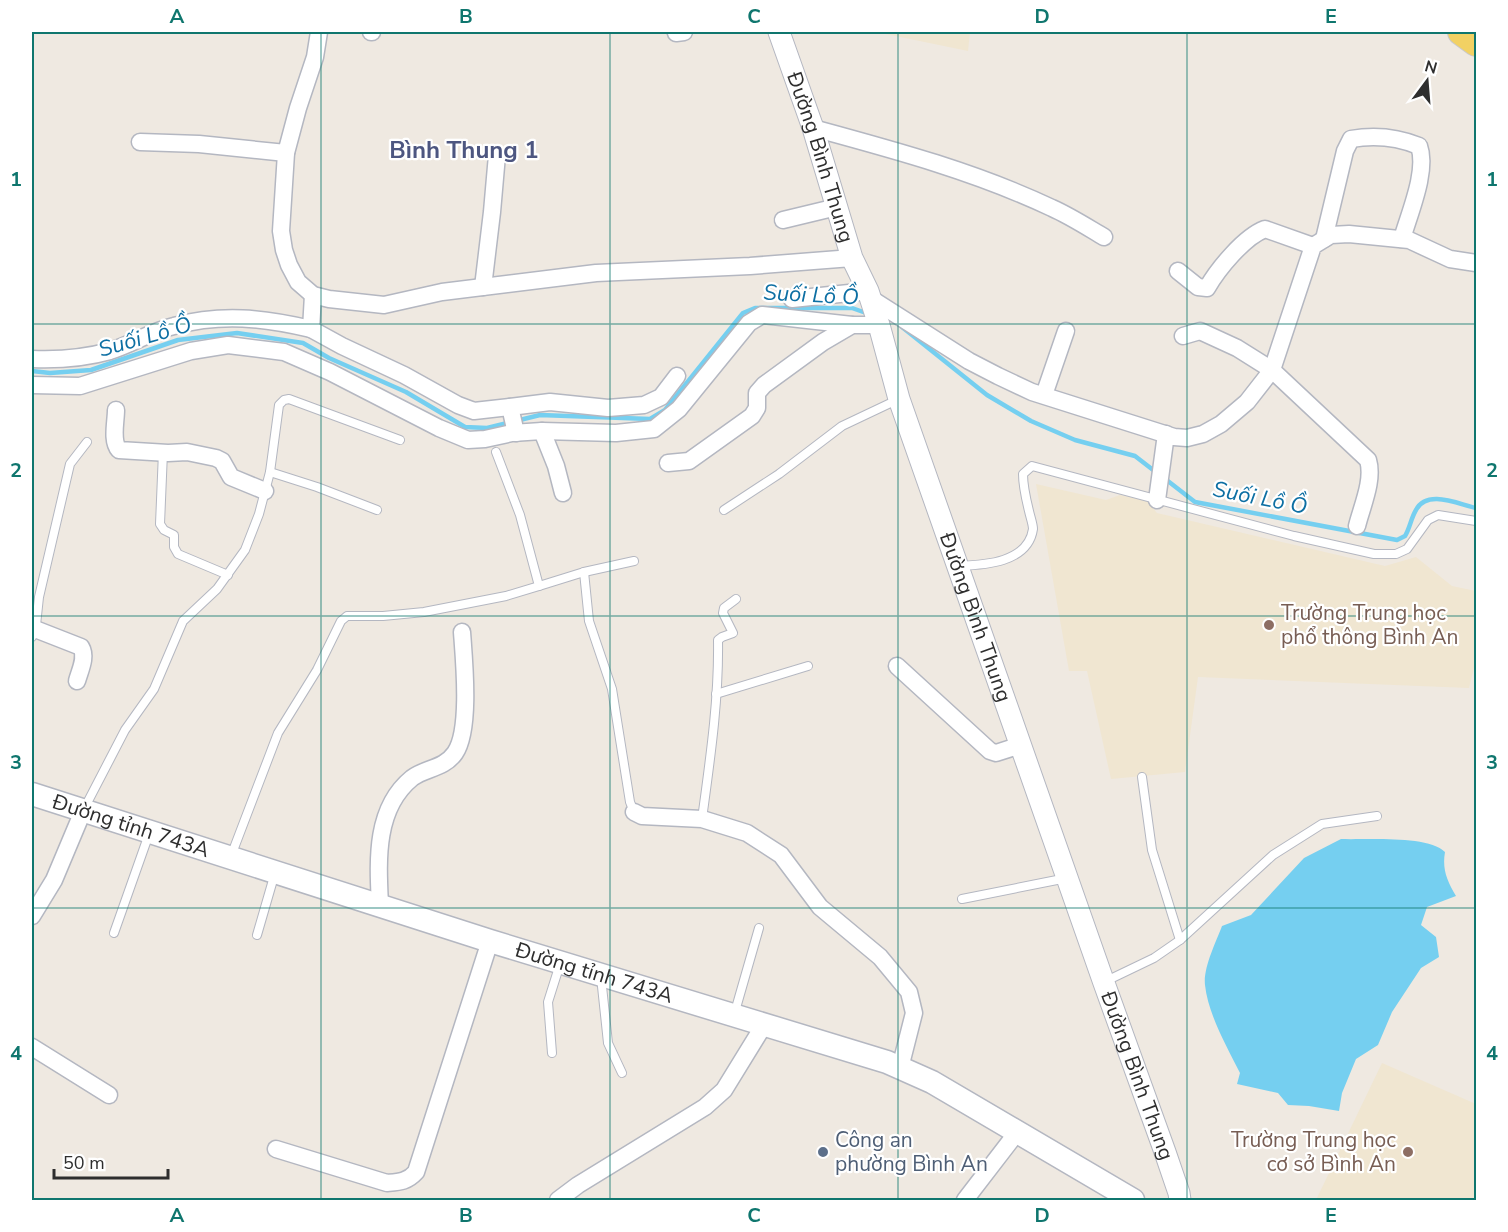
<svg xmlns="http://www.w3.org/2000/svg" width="1508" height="1232" viewBox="0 0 1508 1232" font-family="'Nunito Sans',sans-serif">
	<rect width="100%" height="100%" fill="#efe9e1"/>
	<g fill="#f0e6d1">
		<path d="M 876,32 L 970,32 L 968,51 Z"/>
		<path d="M 1036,484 L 1106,500 L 1120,495 L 1147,501 L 1157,513 L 1385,566 L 1416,557 L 1452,586 L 1476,591 L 1476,660 L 1469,688 L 1198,677 L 1185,772 L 1111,779 L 1087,671 L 1069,671 Z"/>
		<path d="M 1382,1063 L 1476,1104 L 1476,1200 L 1316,1200 Z"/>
	</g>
	<path fill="#75cff0" d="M 1341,839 C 1366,840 1428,835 1445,852 C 1442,869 1447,881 1456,896 L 1427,907 L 1421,925 L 1436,937 L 1439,957 L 1421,968 L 1392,1012 L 1378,1045 L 1356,1059 L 1342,1093 L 1339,1111 L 1309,1106 L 1288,1105 L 1278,1093 L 1237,1084 L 1240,1073 C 1227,1047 1208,1014 1205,985 C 1203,968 1216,942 1222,926 L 1251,915 L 1304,858 Z"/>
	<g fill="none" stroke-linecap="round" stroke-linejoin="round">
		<g stroke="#75cff0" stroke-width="4.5">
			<path d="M 902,327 L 987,395 L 1031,421 L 1075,440 L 1135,456 L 1157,473"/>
			<path d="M 32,371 L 50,373 L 91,370 L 178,340 L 237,333 L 303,343 L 329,358 L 406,392 L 465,427 L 487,428 L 540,415 L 650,419 L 665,410 L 743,313 L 755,308 L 852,308 L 869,314"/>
			<path d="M 1164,478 L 1195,502 L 1397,540 L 1405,536 C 1410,528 1411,518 1416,510 C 1427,489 1458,504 1476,508"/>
		</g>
		<g stroke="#b4b7c1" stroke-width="10">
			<g id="service">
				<path d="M 163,452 L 160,524 L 164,530 L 174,535 L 174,547 L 178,554 L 228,575"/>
				<path d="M 270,472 L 317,487 L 377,510"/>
				<path d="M 724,510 L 779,474 L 842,426 L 899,399"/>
				<path d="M 959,566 C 984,565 1028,563 1033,529 C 1033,524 1030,516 1029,511 C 1026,499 1023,487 1023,474 L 1032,466 L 1294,536 L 1374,554 L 1396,554 L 1407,549 L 1428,520 L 1438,515 L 1476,521"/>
				<path d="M 584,572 L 589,621 L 612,689 L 630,802 L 634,812"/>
				<path d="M 539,586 L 584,572 L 634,561"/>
				<path d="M 32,637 L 36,625 L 39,597 L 70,464 L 87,442"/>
				<path d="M 716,694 L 808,666"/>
				<path d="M 1142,777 L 1152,850 L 1180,940"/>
				<path d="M 84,809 L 125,730 L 154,689 L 183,621 L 217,589 L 245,550 L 259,514 L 270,472 L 279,405 L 284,400 L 289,399 L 400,440"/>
				<path d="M 702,819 C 710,760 719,700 718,640 L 722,637 L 733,633 L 723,613 L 724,608 L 736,599"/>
				<path d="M 231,856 L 278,733 L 317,670 L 341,621 L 347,616 L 383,616 L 424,612 L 506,596 L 539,586 L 520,515 L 496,452"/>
				<path d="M 962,899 L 1067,878"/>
				<path d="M 114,933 L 149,834"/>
				<path d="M 257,935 L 275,873"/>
				<path d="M 601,977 L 608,1043 L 622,1073"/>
				<path d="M 1104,982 L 1154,958 L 1180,940 L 1273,855 L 1322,824 L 1377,816"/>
				<path d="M 734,1015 L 759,928"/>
				<path d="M 552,1053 L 548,1002 L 560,964"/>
			</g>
		</g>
		<g stroke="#b4b7c1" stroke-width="19">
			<g id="minor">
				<path d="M 319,32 L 315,57 L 298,108 L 286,153 L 281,231 L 284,250 L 289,265 L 298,282 L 313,295 L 329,299 L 384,305 L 442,292 L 596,273 L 750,266 L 852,258"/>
				<path d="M 371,32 L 372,32"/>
				<path d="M 676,33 L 684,32"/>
				<path d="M 813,128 C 894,150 976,172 1052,208 C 1070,216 1087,227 1104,237"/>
				<path d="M 140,142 L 199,144 L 286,153"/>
				<path d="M 783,220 L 837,207"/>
				<path d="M 1324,239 L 1345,151 L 1351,139 C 1374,135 1397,137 1419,146 C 1428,171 1409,214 1402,239"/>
				<path d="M 1178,271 L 1198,287 L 1207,288 C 1218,269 1244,237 1265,229 L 1313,246"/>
				<path d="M 483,287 L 492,212 L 497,155"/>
				<path d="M 313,295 L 311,329 L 342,346 L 404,375 L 458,405 L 474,411 L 510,407"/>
				<path d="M 870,298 L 969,361 L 998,376 L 1032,392 L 1174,437 L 1187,438 L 1203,434 L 1221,424 L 1247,402 L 1272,370 L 1313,246 L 1331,235 L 1349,234 L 1409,240 L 1450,259 L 1476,263"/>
				<path d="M 792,299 L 868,291"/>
				<path d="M 1183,336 L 1200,331 L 1237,348 L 1272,370 L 1368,460 C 1374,480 1362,506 1357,526"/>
				<path d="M 32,359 C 57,360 85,358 110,351 C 132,344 152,331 174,326 C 222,313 264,318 311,329"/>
				<path d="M 32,385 L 80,386 L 191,351 L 228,345 L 284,352 L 330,372 L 439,428 L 468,440 L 485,439 L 512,433 L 542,431 L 616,433 L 654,429 L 679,409 L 749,323 L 762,315 L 852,325"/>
				<path d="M 1044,395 L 1066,331"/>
				<path d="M 116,410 C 116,422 111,441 119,450 L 168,453 L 187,452 L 216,458 L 222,461 L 231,477 L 265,491"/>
				<path d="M 542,431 L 556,466 L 563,493"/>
				<path d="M 516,433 L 510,407 L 550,402 L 608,408 L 644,405 L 661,397 L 677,376"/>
				<path d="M 668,463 L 689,461 L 752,416 L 757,408 L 757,393 L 764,385 L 823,342 L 852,325 L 879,325"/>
				<path d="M 1157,500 L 1166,434"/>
				<path d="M 35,629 L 81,647 C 87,657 80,670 77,681"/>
				<path d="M 897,666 L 990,751 L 996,753 L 1021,745"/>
				<path d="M 634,812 L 642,816 L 702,819 L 747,833 L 781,855 L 820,907 L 880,957 L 909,992 L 914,1013 L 900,1068"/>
				<path d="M 380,906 C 378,862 374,809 412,778 C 425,768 444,769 455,753 C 471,730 464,660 462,632"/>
				<path d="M 32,916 L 54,880 L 83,811"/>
				<path d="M 32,1047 L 109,1095"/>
				<path d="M 276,1149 L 387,1183 C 399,1182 407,1182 416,1172 L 490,941"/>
				<path d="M 558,1200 L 578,1185 L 705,1107 L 724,1090 L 764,1025"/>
				<path d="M 965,1200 L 1018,1131"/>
			</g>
		</g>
		<g stroke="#b4b7c1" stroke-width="23">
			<g id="tertiary">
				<path id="s1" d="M 779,32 L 813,128 L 852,258 L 868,291 L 879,325 L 899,399 L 1104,983 L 1165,1152 L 1179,1193 L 1180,1200"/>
			</g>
		</g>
		<g stroke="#b4b7c1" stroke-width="25">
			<g id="secondary">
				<path id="s2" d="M 32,794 L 490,941 L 887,1062 L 932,1082 L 1133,1200"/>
			</g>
		</g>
		<g stroke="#c9c9c9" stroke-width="28">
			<path id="primary" d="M 1461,32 L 1476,43"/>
		</g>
		<use href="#service" stroke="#fff" stroke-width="8"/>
		<use href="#minor" stroke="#fff" stroke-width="16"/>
		<use href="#tertiary" stroke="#fff" stroke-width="21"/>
		<use href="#secondary" stroke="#fff" stroke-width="22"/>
		<use href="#primary" stroke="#f2d163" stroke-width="26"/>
	</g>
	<path fill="none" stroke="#0f766e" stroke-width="1.5" stroke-opacity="0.55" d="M 321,32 L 321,1200M 610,32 L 610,1200M 898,32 L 898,1200M 1187,32 L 1187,1200M 32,324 L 1476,324M 32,616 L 1476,616M 32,908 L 1476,908"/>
	<g fill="#8d6e63" stroke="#fff" stroke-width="2">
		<circle cx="1269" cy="625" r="6"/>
		<circle cx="1408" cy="1152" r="6"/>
	</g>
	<circle fill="#5c6f8a" stroke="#fff" stroke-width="2" cx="823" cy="1152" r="6"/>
	<g text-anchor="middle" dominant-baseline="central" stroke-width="4.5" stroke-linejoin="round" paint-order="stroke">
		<g font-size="21" fill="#2e2e2e" stroke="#fff">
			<text stroke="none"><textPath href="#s1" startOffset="132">Đường Bình Thung</textPath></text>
			<text stroke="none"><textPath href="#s1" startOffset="618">Đường Bình Thung</textPath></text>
			<text stroke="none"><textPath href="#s2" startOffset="104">Đường tỉnh 743A</textPath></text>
			<text stroke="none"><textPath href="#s2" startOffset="590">Đường tỉnh 743A</textPath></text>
			<text stroke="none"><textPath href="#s1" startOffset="1104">Đường Bình Thung</textPath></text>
		</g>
		<g font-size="21" fill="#785e54" stroke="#fff" text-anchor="start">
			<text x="1281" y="613">Trường Trung học<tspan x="1281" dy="24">phổ thông Bình An</tspan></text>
			<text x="1396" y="1140" text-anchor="end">Trường Trung học<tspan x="1396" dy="24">cơ sở Bình An</tspan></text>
		</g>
		<g font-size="21" fill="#4e5e75" stroke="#fff" text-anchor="start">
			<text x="835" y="1140">Công an<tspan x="835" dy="24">phường Bình An</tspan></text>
		</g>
		<g font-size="22" font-style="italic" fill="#0d6fa3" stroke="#fff">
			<text transform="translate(811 295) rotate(3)">Suối Lồ Ồ</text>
			<text transform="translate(145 337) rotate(-16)">Suối Lồ Ồ</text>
			<text transform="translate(1260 498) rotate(11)">Suối Lồ Ồ</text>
		</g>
		<g font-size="24" font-weight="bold" fill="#4d5680" stroke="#fff">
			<text x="464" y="150">Bình Thung 1</text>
		</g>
	</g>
	<rect width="1508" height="1232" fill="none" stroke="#ffffff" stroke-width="66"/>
	<g transform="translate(1427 81) rotate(16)" stroke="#ffffff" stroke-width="4.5" paint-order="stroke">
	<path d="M0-4.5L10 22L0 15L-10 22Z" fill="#2e2e2e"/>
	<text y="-9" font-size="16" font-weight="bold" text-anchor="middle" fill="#2e2e2e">N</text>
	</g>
	<path d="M54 1169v9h114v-9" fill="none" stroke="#2e2e2e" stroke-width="3"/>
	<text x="63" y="1169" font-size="18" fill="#2e2e2e" stroke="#ffffff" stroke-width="4.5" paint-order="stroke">50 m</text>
	<rect x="33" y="33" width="1442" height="1166" fill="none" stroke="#0f766e" stroke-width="2"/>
	<g font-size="20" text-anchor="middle" font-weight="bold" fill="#0f766e">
		<text x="177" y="23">A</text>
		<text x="466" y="23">B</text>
		<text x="754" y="23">C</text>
		<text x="1042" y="23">D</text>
		<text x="1331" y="23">E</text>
		<text x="16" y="186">1</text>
		<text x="1492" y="186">1</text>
		<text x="16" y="477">2</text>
		<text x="1492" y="477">2</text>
		<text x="16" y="769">3</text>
		<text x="1492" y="769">3</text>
		<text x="16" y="1060">4</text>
		<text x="1492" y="1060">4</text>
		<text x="177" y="1222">A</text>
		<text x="466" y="1222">B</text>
		<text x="754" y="1222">C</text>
		<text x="1042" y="1222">D</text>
		<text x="1331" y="1222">E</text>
	</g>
</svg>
